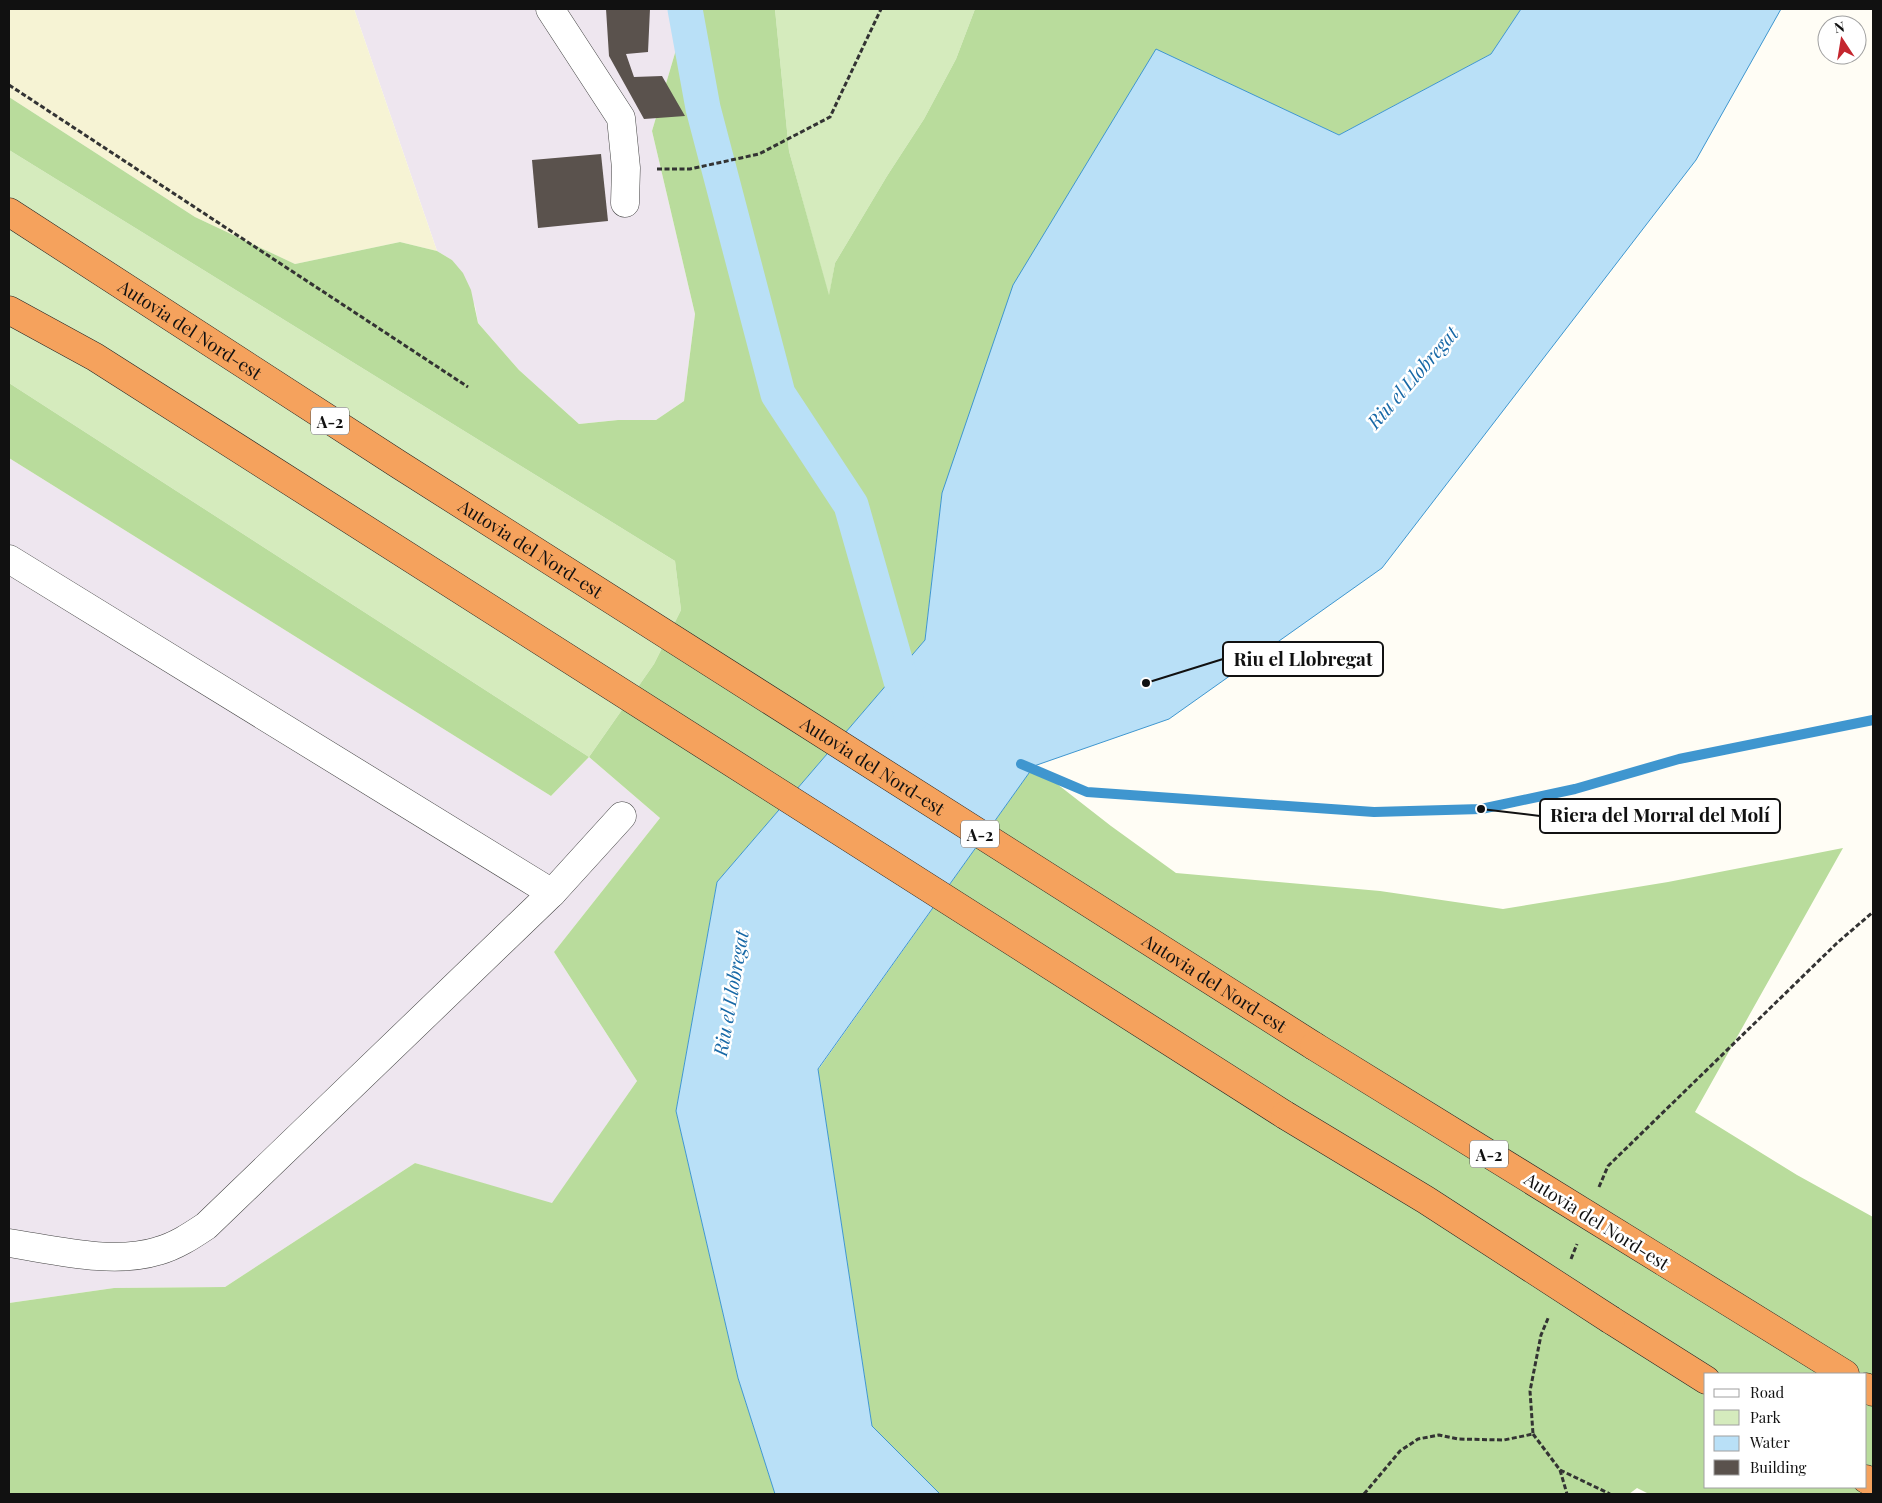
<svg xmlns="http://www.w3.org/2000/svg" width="1882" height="1503" viewBox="0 0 1882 1503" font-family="'Playfair Display',serif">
	<rect width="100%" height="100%" fill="#fffdf5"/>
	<g fill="#eee6ef">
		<path d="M 354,9 L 688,9 L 652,131 L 695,314 L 684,401 L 656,420 L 618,420 L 579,424 L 519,370 L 478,323 L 475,306 L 452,260 L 437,251 Z"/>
		<path d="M 9,458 L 551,796 L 589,757 L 660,818 L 554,952 L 637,1081 L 552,1204 L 415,1163 L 225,1287 L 114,1288 L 9,1303 Z"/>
	</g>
	<path fill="#f6f3d4" d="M 9,9 L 354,9 L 437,251 L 400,242 L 295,264 L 195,217 L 9,97 Z"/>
	<g fill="#d5ebbd">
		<path d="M 775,9 L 975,9 L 956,59 L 924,119 L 887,176 L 835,263 L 829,297 L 789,151 Z"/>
		<path d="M 9,150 L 675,561 L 681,610 L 654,664 L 589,757 L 9,383 Z"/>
	</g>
	<g fill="#b9dc9c" fill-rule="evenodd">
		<path d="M 688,9 L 775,9 L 789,151 L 829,295 L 835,263 L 887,176 L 924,119 L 956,59 L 975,9 L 1521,9 L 1491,54 L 1339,135 L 1156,50 L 942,493 L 925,640 L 717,882 L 676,1111 L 738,1378 L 775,1494 L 9,1494 L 9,1303 L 114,1288 L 225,1287 L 415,1163 L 552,1203 L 637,1081 L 554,952 L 660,818 L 589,757 L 551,796 L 9,458 L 9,383 L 589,757 L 654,664 L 681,610 L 675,561 L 9,150 L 9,97 L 195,217 L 295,264 L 400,242 L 437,251 L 452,260 L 463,273 L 471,290 L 478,323 L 519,370 L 579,424 L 618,420 L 656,420 L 684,401 L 695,314 L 652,131 Z"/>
		<path d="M 1034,766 L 1111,826 L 1176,873 L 1380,891 L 1503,909 L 1668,882 L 1843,848 L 1695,1112 L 1797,1175 L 1873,1217 L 1873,1494 L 1649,1494 L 1637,1488 L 1629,1494 L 940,1494 L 872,1426 L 818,1070 ZM 1706,1374 L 1866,1374 L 1866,1487 L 1706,1487 Z"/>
	</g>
	<path fill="#b9e0f7" stroke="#3f96cf" d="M 1521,9 L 1781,9 L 1696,160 L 1382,568 L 1169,719 L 1034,766 L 818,1069 L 872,1426 L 940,1494 L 775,1494 L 738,1378 L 676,1111 L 717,882 L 925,640 L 942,493 L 1013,285 L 1156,49 L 1339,135 L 1491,54 Z"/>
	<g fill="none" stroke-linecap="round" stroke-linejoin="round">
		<path stroke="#3f96cf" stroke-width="10" d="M 1021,764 L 1087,792 L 1374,812 L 1481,809 L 1575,789 L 1679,759 L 1873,720"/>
		<path stroke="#b9e0f7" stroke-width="35" d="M 685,9 L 703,108 L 778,394 L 851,505 L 911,716"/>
	</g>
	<g fill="#5a524d">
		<path d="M 606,9 L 650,9 L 648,52 L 626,54 L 634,77 L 662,76 L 685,116 L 644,119 L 609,56 Z"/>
		<path d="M 601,154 L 608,221 L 538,228 L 532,160 Z"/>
	</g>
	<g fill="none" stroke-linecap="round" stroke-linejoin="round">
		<g stroke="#444" stroke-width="29">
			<g id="street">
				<path d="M 550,9 L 621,118 L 626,168 L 625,203"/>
				<path d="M 9,559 L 552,893 L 622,816"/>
				<path d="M 9,1243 C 55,1250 113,1265 158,1251 C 176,1246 191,1236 206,1226 L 552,893"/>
			</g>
		</g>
		<g stroke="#222" stroke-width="29">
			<g id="highway">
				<path id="s1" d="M 9,212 L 398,464 L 1314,1046"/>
				<path d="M 9,310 L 95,357 L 1285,1115"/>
				<path d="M 1664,1262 L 1845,1374"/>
				<path d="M 1611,1320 L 1706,1380"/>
				<path d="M 1866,1387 L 1873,1392"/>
				<path d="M 1866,1479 L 1873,1483"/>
			</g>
		</g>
		<g stroke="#333" stroke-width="3" stroke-dasharray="5 2.5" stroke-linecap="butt">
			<path d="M 9,85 L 468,387"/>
			<path d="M 657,169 L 690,169 L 759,154 L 830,117 L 881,9"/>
			<path d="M 1599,1187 L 1608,1166 L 1837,943 L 1873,912"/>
			<path d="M 1571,1259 L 1577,1244"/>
			<path d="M 1533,1434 L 1560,1470 L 1610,1494"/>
			<path d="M 1560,1470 L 1567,1494"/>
			<path d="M 1364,1494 L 1400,1451 L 1418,1439 L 1439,1435 L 1458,1439 L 1504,1440 L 1533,1434 L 1530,1391 L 1541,1335 L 1549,1316"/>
		</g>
		<use href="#street" stroke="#fff" stroke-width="28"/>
		<use href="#highway" stroke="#f5a25d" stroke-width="28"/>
		<g stroke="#222" stroke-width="29" stroke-linecap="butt">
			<g id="highway-bridge">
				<path d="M 1314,1046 L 1664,1262"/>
				<path d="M 1285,1115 L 1426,1200 L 1611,1320"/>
			</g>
		</g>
		<use href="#highway-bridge" stroke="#f5a25d" stroke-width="28"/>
	</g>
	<g text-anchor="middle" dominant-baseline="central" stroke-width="5" stroke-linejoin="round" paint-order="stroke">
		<g fill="#fff" stroke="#585858" stroke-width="1">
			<rect x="311" y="407.5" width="38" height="27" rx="4"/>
			<rect x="961" y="820.5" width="38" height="27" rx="4"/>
			<rect x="1470" y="1140.5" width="38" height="27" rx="4"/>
		</g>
		<g font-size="16" font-weight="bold" fill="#111">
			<text x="330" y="421">A-2</text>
			<text x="980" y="834">A-2</text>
			<text x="1489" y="1154">A-2</text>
		</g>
		<g font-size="18" fill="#111" stroke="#fff">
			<text stroke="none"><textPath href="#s1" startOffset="216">Autovia del Nord-est</textPath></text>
			<text stroke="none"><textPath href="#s1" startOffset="621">Autovia del Nord-est</textPath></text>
			<text stroke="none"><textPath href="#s1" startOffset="1026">Autovia del Nord-est</textPath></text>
			<text stroke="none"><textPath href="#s1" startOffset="1431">Autovia del Nord-est</textPath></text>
			<text transform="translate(1597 1221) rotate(32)">Autovia del Nord-est</text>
		</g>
		<g font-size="19" font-style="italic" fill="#1768a6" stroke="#fff">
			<text transform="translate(1412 377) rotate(-49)">Riu el Llobregat</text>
			<text transform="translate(730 993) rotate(-80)">Riu el Llobregat</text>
		</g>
	</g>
	<path fill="none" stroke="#111" stroke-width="2" d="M1146 683L1223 659M1481 809L1540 816"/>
	<g fill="#111" stroke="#fff" stroke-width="2">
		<circle cx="1146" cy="683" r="5"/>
		<circle cx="1481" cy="809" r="5"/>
	</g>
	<g fill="#fff" stroke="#111" stroke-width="2">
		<rect x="1223" y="642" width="160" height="34" rx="5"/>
		<rect x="1540" y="799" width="240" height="34" rx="5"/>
	</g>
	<g font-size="19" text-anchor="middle" font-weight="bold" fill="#111">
		<text x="1303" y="666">Riu el Llobregat</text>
		<text x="1660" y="822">Riera del Morral del Molí</text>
	</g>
	<rect width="1882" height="1503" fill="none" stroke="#111111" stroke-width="20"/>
	<rect x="1704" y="1373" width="162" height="115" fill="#ffffff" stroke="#a0a0a0"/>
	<rect x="1714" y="1389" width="25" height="8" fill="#ffffff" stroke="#a0a0a0"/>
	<text x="1750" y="1398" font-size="15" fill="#111111">Road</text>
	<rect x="1714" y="1410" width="25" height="15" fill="#d5ebbd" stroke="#a0a0a0"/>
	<text x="1750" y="1423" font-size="15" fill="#111111">Park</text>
	<rect x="1714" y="1436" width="25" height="15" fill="#b9e0f7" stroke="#a0a0a0"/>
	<text x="1750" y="1448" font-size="15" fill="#111111">Water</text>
	<rect x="1714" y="1460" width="25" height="15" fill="#5a524d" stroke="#a0a0a0"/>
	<text x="1750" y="1473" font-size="15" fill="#111111">Building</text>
	<g transform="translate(1842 40) rotate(348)"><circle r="24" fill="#ffffff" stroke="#a0a0a0"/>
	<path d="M0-4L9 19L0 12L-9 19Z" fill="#c4262e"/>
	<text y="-8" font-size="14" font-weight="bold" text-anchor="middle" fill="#111111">N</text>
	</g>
</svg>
